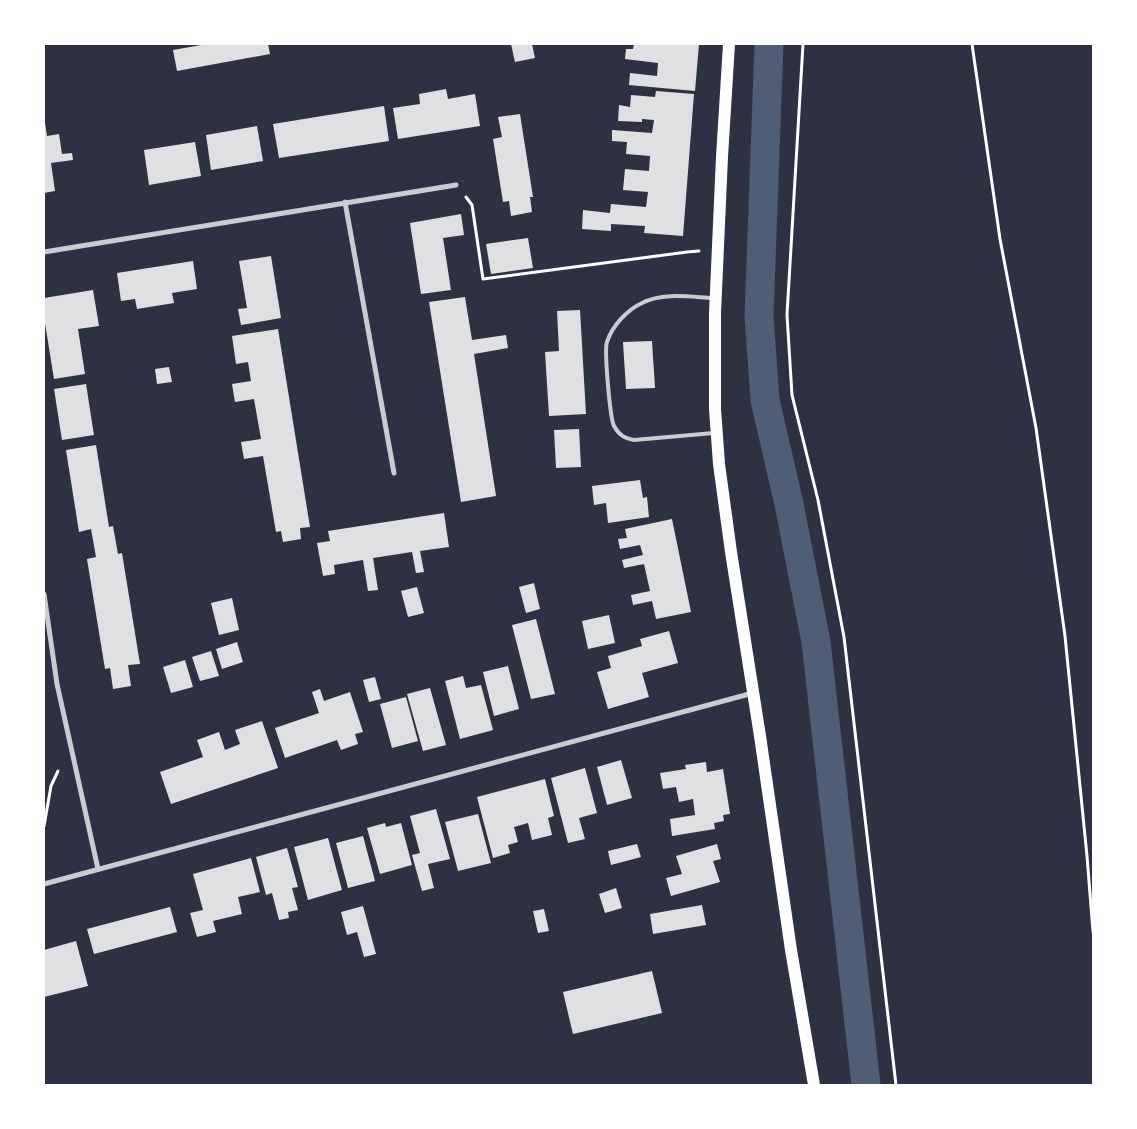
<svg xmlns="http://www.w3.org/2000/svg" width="1137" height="1129" viewBox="0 0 1137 1129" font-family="Arial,sans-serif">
	<rect width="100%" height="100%" fill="#2d3142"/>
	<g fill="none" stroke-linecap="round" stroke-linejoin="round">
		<path stroke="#4f5d75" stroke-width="29" d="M 769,44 L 759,316 L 765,400 L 789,504 L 816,642 L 866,1085"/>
	</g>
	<g fill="#e0e0e3">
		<path d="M 207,44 L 268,44 L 270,54 L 177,71 L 173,50 Z"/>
		<path d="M 511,44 L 532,44 L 535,58 L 515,62 Z"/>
		<path d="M 634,44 L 699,44 L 695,91 L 629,85 L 630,73 L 657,76 L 658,63 L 625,59 L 626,49 L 633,49 Z"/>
		<path d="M 446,89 L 448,99 L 475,94 L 480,126 L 398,139 L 393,108 L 420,104 L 419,94 Z"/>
		<path d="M 656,91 L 694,94 L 683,236 L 644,233 L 645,226 L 611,224 L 611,231 L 582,229 L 583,210 L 610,213 L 611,204 L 646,207 L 648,192 L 623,190 L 625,169 L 649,171 L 650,156 L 626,154 L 627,142 L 612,141 L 612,130 L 652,133 L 654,120 L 642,119 L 642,122 L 618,121 L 619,105 L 630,107 L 631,95 L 655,97 Z"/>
		<path d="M 384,106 L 389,141 L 279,158 L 273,124 Z"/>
		<path d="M 520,114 L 533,197 L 530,197 L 532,212 L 511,216 L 509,201 L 503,202 L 493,139 L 502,137 L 498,117 Z"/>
		<path d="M 44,123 L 45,123 L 47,136 L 59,134 L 62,154 L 72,153 L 73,160 L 51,163 L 55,191 L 44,193 Z"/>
		<path d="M 257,126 L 263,161 L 211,170 L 206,135 Z"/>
		<path d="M 195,142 L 201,176 L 149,185 L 144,150 Z"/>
		<path d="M 461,214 L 464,235 L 443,238 L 451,290 L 421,294 L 410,223 Z"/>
		<path d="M 528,238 L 533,268 L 491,274 L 486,244 Z"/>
		<path d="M 271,256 L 281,318 L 241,325 L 238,309 L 247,308 L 239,261 Z"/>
		<path d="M 193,261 L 197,289 L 172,293 L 174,303 L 137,309 L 135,299 L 121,301 L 117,273 Z"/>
		<path d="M 93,290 L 99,326 L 78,329 L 85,374 L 54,379 L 44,317 L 44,298 Z"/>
		<path d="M 465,297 L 472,340 L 506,335 L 508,348 L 474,354 L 496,496 L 461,502 L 429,302 Z"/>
		<path d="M 580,310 L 586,414 L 549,416 L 545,352 L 559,351 L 557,311 Z"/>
		<path d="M 278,329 L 310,527 L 300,528 L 301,539 L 283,542 L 281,531 L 276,532 L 263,456 L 244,459 L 241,442 L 261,439 L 254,399 L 235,402 L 232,384 L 251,381 L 248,362 L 236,364 L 232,336 Z"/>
		<path d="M 652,341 L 655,388 L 626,389 L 623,342 Z"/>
		<path d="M 169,367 L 172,382 L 157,384 L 155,369 Z"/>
		<path d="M 86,384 L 94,435 L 62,440 L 54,389 Z"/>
		<path d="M 579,429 L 581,467 L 556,468 L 554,430 Z"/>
		<path d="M 96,445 L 109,527 L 113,526 L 118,554 L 122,553 L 140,664 L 128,665 L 131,686 L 113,689 L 110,668 L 105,669 L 87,559 L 96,557 L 91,529 L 79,532 L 66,450 Z"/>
		<path d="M 640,480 L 643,498 L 647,497 L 649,517 L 608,523 L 606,503 L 594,505 L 592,486 Z"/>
		<path d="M 444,513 L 449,547 L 420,551 L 424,572 L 416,573 L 412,552 L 373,558 L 378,590 L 368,591 L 363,560 L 334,565 L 335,574 L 323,576 L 317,543 L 330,541 L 328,531 Z"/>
		<path d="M 672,519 L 691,612 L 656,619 L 652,601 L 633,605 L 631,595 L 650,591 L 644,564 L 624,568 L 622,560 L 643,555 L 640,545 L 620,549 L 618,539 L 627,538 L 625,529 Z"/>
		<path d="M 534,583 L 540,609 L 526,613 L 519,587 Z"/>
		<path d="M 417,587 L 424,613 L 408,617 L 401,591 Z"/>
		<path d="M 232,598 L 239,630 L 219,635 L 211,603 Z"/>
		<path d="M 609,615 L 615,643 L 588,649 L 582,621 Z"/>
		<path d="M 536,619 L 555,694 L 531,699 L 512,625 Z"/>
		<path d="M 669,631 L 678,663 L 642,673 L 649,697 L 608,709 L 597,672 L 611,668 L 608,656 L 642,646 L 640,639 Z"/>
		<path d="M 237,642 L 243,662 L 222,669 L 216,649 Z"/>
		<path d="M 211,651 L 219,676 L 200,681 L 192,657 Z"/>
		<path d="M 185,660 L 193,687 L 171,693 L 163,667 Z"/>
		<path d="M 508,666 L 519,709 L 494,716 L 483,672 Z"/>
		<path d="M 463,676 L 466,688 L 481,685 L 493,730 L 460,739 L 445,681 Z"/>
		<path d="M 375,677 L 381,699 L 369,702 L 363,680 Z"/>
		<path d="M 430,688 L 446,745 L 423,751 L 407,694 Z"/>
		<path d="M 320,689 L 324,701 L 350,692 L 363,732 L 355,734 L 358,744 L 341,750 L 337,740 L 285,758 L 275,728 L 319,713 L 312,692 Z"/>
		<path d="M 406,697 L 418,741 L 392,748 L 380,704 Z"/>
		<path d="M 262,721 L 278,768 L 171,804 L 160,772 L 203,757 L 197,740 L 219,732 L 225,750 L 240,744 L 235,730 Z"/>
		<path d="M 621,760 L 632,798 L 607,805 L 597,767 Z"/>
		<path d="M 706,762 L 707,772 L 723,769 L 730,814 L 723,815 L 724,821 L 714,823 L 715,829 L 672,836 L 670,819 L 695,815 L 693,799 L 679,802 L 676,787 L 663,789 L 660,773 L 686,769 L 685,765 Z"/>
		<path d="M 585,768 L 597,813 L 579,818 L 585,839 L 568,843 L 551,778 Z"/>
		<path d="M 545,779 L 554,816 L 548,818 L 552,835 L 532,840 L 528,823 L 514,827 L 518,842 L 508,845 L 510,853 L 493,858 L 477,797 Z"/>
		<path d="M 436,809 L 450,859 L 428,864 L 434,888 L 422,891 L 412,855 L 420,853 L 410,816 Z"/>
		<path d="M 478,814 L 491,863 L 458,871 L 445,822 Z"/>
		<path d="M 385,823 L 386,827 L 401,823 L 412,865 L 380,874 L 367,828 Z"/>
		<path d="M 363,836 L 375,881 L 348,888 L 336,843 Z"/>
		<path d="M 328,838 L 342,890 L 308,900 L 294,847 Z"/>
		<path d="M 637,844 L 641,857 L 611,865 L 608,851 Z"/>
		<path d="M 717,844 L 721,859 L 713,861 L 720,882 L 671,896 L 666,878 L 682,874 L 676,856 Z"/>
		<path d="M 287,848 L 298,887 L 292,888 L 298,910 L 288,912 L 289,918 L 279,920 L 272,893 L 266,895 L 256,857 Z"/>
		<path d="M 251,858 L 260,892 L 238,897 L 242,914 L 213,921 L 216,932 L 197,937 L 190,913 L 203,910 L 193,874 Z"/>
		<path d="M 616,888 L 622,908 L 605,913 L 599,894 Z"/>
		<path d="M 702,905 L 706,925 L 653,934 L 650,914 Z"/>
		<path d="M 363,906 L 376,954 L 364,957 L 357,932 L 347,935 L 341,912 Z"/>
		<path d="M 170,907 L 177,932 L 94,954 L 87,929 Z"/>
		<path d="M 544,909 L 549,931 L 538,933 L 533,911 Z"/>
		<path d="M 76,941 L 88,986 L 44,997 L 44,950 Z"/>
		<path d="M 652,971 L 662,1013 L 573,1034 L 563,992 Z"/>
	</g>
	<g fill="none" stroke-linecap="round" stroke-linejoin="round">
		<g stroke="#fff" stroke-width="3">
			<path d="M 803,44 L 787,315 L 792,395 L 818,500 L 844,637 L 896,1085"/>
			<path d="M 972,44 L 1000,239 L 1036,428 L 1065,636 L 1087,856 L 1093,932"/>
			<path d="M 466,197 L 472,205 L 483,279 L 687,252 L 699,251"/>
			<path d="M 44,826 L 51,786 L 58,771"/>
		</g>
		<path stroke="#caccd0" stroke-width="4" d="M 713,298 C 691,297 663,292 642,303 C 627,310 612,326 607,342 C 604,350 610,418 614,426 C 619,435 624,438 634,440 L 714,433"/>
		<g stroke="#caccd0" stroke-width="5">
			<path d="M 345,202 L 394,473"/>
			<path d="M 44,252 L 456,185"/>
			<path d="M 44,594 L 57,684 L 98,869"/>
			<path d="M 44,884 L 753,693"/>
		</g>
		<path stroke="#fff" stroke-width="12" d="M 729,44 L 722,157 L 715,313 L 715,409 L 719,464 L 731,552 L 760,736 L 791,950 L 814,1085"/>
	</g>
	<rect width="1137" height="1129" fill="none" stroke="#ffffff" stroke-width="90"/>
</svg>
